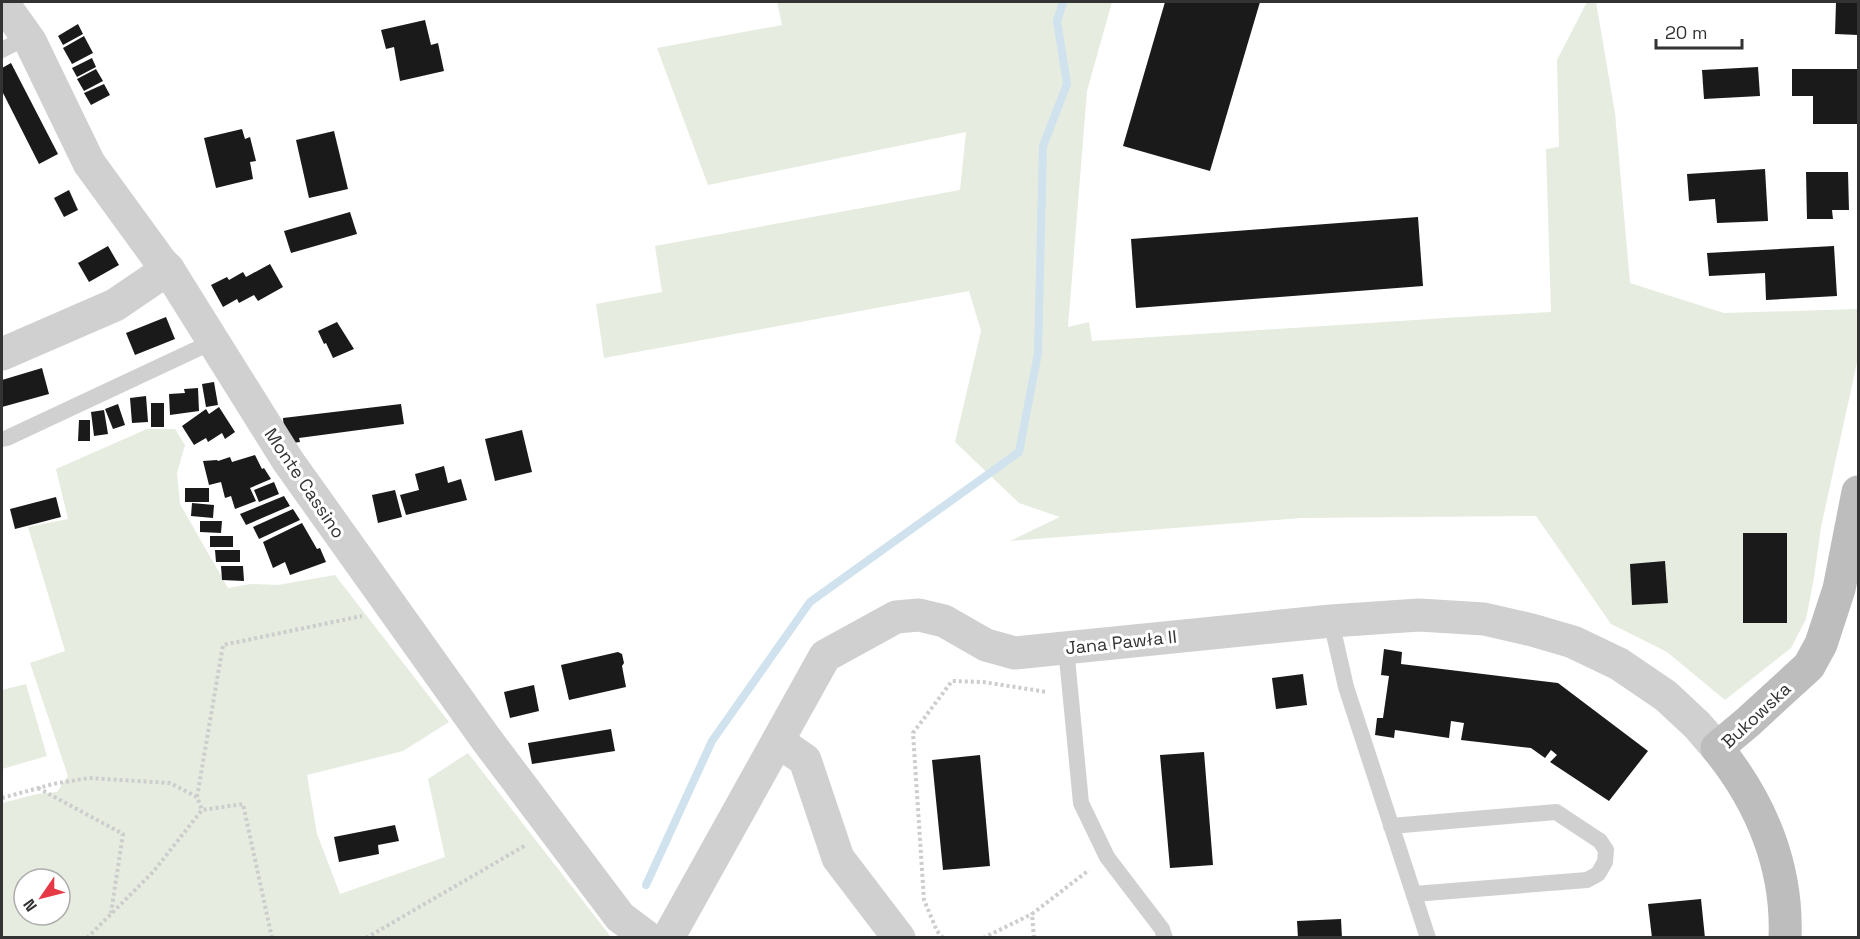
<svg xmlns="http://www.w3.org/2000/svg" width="1860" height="939" viewBox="0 0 1860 939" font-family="'Space Grotesk',sans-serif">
	<rect width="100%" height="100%" fill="#fff"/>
	<g fill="#e6ecdf" fill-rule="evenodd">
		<path d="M 777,2 L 1112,2 L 1087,91 L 1068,327 L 1089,322 L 1092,341 L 1461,317 L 1551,312 L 1546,149 L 1559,147 L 1557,60 L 1587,2 L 1596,2 L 1615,113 L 1630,283 L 1724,313 L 1858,309 L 1858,358 L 1821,527 L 1814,578 L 1806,619 L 1791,648 L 1725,700 L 1667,652 L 1611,624 L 1536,516 L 1301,518 L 1010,541 L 1060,517 L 1019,503 L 955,442 L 981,331 L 969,291 L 604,358 L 596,304 L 662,292 L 655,246 L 960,190 L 966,132 L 708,185 L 657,48 L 782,25 Z"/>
		<path d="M 147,429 L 175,429 L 185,445 L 177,473 L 180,504 L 228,588 L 251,584 L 278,585 L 335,575 L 449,722 L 403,751 L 307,775 L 317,834 L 340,894 L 445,857 L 428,779 L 468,753 L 611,937 L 2,938 L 2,803 L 37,794 L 57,792 L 68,776 L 30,663 L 65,651 L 28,527 L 68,519 L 56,469 ZM 24,879 L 60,879 L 60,915 L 24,915 Z"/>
		<path d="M 26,684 L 47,756 L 2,769 L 2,690 Z"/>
	</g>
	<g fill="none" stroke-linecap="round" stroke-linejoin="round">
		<path stroke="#cfe2ee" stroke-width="8" d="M 646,885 L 712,741 L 810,602 L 1019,452 L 1038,353 L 1043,146 L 1067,84 L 1057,21 L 1063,2"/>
	</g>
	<g fill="#1a1a1a">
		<path d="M 1165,2 L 1260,2 L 1210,171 L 1123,146 Z"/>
		<path d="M 1836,2 L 1858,2 L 1858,35 L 1835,34 Z"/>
		<path d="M 425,20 L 431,45 L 438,43 L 444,71 L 400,81 L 394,47 L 386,49 L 381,30 Z"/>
		<path d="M 78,24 L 83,34 L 63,45 L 58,36 Z"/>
		<path d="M 84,36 L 93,53 L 72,64 L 63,48 Z"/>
		<path d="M 92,58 L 96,67 L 77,77 L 72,68 Z"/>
		<path d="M 11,63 L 58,154 L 39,164 L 2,91 L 2,68 Z"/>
		<path d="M 1758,67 L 1760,96 L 1704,99 L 1702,70 Z"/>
		<path d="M 96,69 L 103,81 L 84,91 L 77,79 Z"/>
		<path d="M 1792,69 L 1858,69 L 1858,124 L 1813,124 L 1813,96 L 1792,96 Z"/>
		<path d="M 104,84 L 110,95 L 91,105 L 84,93 Z"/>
		<path d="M 242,129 L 245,139 L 250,137 L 256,161 L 250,162 L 253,179 L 216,188 L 204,138 Z"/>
		<path d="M 334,131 L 348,189 L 309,198 L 296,140 Z"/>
		<path d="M 1765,169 L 1768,221 L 1717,223 L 1715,199 L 1689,201 L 1687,174 Z"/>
		<path d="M 1806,172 L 1848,172 L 1849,210 L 1832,210 L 1833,219 L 1807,219 Z"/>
		<path d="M 69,190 L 78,210 L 64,217 L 54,198 Z"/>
		<path d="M 350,212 L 357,234 L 291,253 L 284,231 Z"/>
		<path d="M 1418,217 L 1423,286 L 1136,308 L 1131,239 Z"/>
		<path d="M 108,246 L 119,265 L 89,282 L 78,263 Z"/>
		<path d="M 1834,246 L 1837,296 L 1766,300 L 1765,273 L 1709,276 L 1707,253 Z"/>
		<path d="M 270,264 L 283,287 L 258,301 L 254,295 L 239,303 L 237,299 L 223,307 L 211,285 L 227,277 L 229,280 L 243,272 L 246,277 Z"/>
		<path d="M 166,317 L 175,339 L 135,355 L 126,333 Z"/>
		<path d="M 337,322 L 354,349 L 333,358 L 326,343 L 324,344 L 318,331 Z"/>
		<path d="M 42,368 L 49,394 L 2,407 L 2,380 Z"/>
		<path d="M 214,382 L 218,405 L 206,407 L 202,384 Z"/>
		<path d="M 198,388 L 199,411 L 170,415 L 169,394 L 185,393 L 184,389 Z"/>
		<path d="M 146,396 L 148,422 L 132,423 L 130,398 Z"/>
		<rect x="151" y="403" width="13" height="24"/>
		<path d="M 118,404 L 125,425 L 113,429 L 105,409 Z"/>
		<path d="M 401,404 L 404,424 L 299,438 L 300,442 L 285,444 L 283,418 Z"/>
		<path d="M 219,407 L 235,432 L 225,439 L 222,433 L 208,442 L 206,438 L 194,445 L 182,426 L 206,409 L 209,414 Z"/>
		<path d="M 104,410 L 108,434 L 94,436 L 91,412 Z"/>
		<path d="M 79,420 L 90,420 L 90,441 L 78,441 Z"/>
		<path d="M 522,430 L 532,472 L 495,481 L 485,439 Z"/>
		<path d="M 255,455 L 262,469 L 264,468 L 271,479 L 250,488 L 256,501 L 235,509 L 231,496 L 225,498 L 221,482 L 209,485 L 203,461 L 217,460 L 218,461 L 230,457 L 232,462 Z"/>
		<path d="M 444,466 L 448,483 L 461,479 L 467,500 L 406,515 L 400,495 L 419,490 L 415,474 Z"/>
		<path d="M 274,482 L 279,494 L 259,502 L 254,490 Z"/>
		<rect x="185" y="488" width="24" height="14"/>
		<path d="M 395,490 L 402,517 L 378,523 L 372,495 Z"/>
		<path d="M 284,496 L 290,506 L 246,525 L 240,514 Z"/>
		<path d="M 56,497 L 61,517 L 15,529 L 10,509 Z"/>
		<path d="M 192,503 L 214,505 L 213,518 L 191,516 Z"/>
		<path d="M 293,509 L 300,520 L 259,539 L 253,527 Z"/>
		<path d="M 200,521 L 222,521 L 221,533 L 200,532 Z"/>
		<path d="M 302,523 L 317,549 L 320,548 L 326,562 L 290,575 L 285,562 L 273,568 L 263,542 Z"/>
		<rect x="1743" y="533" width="44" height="90"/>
		<rect x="210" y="536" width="23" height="11"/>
		<path d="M 215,550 L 240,550 L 240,562 L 216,562 Z"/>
		<path d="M 1665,561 L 1668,603 L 1632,605 L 1630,564 Z"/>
		<path d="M 221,566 L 243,566 L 244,581 L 222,580 Z"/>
		<path d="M 1384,649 L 1402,652 L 1401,664 L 1558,683 L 1648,751 L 1609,801 L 1550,762 L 1557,755 L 1551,750 L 1545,758 L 1531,748 L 1461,740 L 1464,723 L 1451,721 L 1449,738 L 1395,730 L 1394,738 L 1375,735 L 1377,718 L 1383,718 L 1389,676 L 1381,675 Z"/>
		<path d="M 618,652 L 622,654 L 624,663 L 622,666 L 626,687 L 569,700 L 561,665 Z"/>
		<path d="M 1303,674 L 1307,705 L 1276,709 L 1272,678 Z"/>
		<path d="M 534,685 L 539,711 L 510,718 L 504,692 Z"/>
		<path d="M 611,729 L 615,751 L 532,764 L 528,743 Z"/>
		<path d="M 1204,752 L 1213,865 L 1170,868 L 1160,755 Z"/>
		<path d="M 980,755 L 990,866 L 943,870 L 932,760 Z"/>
		<path d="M 395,825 L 399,841 L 378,845 L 379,854 L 339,862 L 334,837 Z"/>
		<path d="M 1701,899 L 1705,938 L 1652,938 L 1648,904 Z"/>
		<path d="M 1341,919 L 1342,938 L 1298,938 L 1297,921 Z"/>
	</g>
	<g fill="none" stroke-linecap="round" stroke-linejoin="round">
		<g stroke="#cdcdcd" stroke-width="4" stroke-dasharray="3 3" stroke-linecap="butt">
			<path d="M 38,788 L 123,834 L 111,913"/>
			<path d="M 197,797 L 223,645 L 362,616"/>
			<path d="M 2,798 L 53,784 L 89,778 L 170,783 L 197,797 L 202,810"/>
			<path d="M 87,938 L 153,872 L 202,810 L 243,804 L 272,938"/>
			<path d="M 366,938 L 526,845"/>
			<path d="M 943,938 L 937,931 L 924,900 L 913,733 L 952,681 L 983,682 L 1047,692"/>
			<path d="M 983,938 L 1032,914"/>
			<path d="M 1034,938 L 1032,914 L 1089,870"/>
		</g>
		<g stroke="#d0d0d0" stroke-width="16">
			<path d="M 2,50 L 27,37"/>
			<path d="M 2,439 L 7,438 L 212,342"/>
			<path d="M 1331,621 L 1346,687 L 1428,938"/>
			<path d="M 1066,648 L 1081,803 L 1107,857 L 1162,929 L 1165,938"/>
			<path d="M 1391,826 L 1556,812 L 1600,841 L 1606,850 L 1605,862 L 1598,874 L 1587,880 L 1414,894"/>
		</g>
		<g stroke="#d0d0d0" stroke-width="33">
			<path d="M 2,2 L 30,41 L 89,163 L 161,262 L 168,269 L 288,461 L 486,739 L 620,917 L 648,938"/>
			<path d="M 2,354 L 115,305 L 168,269"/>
			<path d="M 779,742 L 805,760 L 838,858 L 899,938"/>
			<path d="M 668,938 L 825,656 L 896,617 L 919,615 L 944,621 L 986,645 L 1015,653 L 1331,621 L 1419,615 L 1484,619 L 1532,630 L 1573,642 L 1619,664 L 1666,696 L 1697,725 L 1717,748"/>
		</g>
		<path stroke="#bdbdbd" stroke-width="33" d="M 1785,938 C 1788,867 1761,802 1717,748 L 1748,722 L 1809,666 L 1821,644 L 1839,589 L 1858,492"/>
	</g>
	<g text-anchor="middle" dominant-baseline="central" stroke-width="6" stroke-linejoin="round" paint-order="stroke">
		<g font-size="18" fill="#333" stroke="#fff">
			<text transform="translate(305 483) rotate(56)">Monte Cassino</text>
			<text transform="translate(1121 642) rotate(-6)">Jana Pawła II</text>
			<text transform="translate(1756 715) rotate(-43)">Bukowska</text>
		</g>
	</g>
	<rect width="1860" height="939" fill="none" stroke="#333333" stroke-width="6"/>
	<g transform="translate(42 897) rotate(235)"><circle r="28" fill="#ffffff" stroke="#adadad" stroke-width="1.5"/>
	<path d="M0-4.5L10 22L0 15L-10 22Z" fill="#e63946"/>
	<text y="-9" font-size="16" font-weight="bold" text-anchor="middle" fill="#333333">N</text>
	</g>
	<path d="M1656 39v9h86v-9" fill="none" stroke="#333333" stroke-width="3"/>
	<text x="1665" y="39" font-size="18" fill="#333333" stroke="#ffffff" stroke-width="4.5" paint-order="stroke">20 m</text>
</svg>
